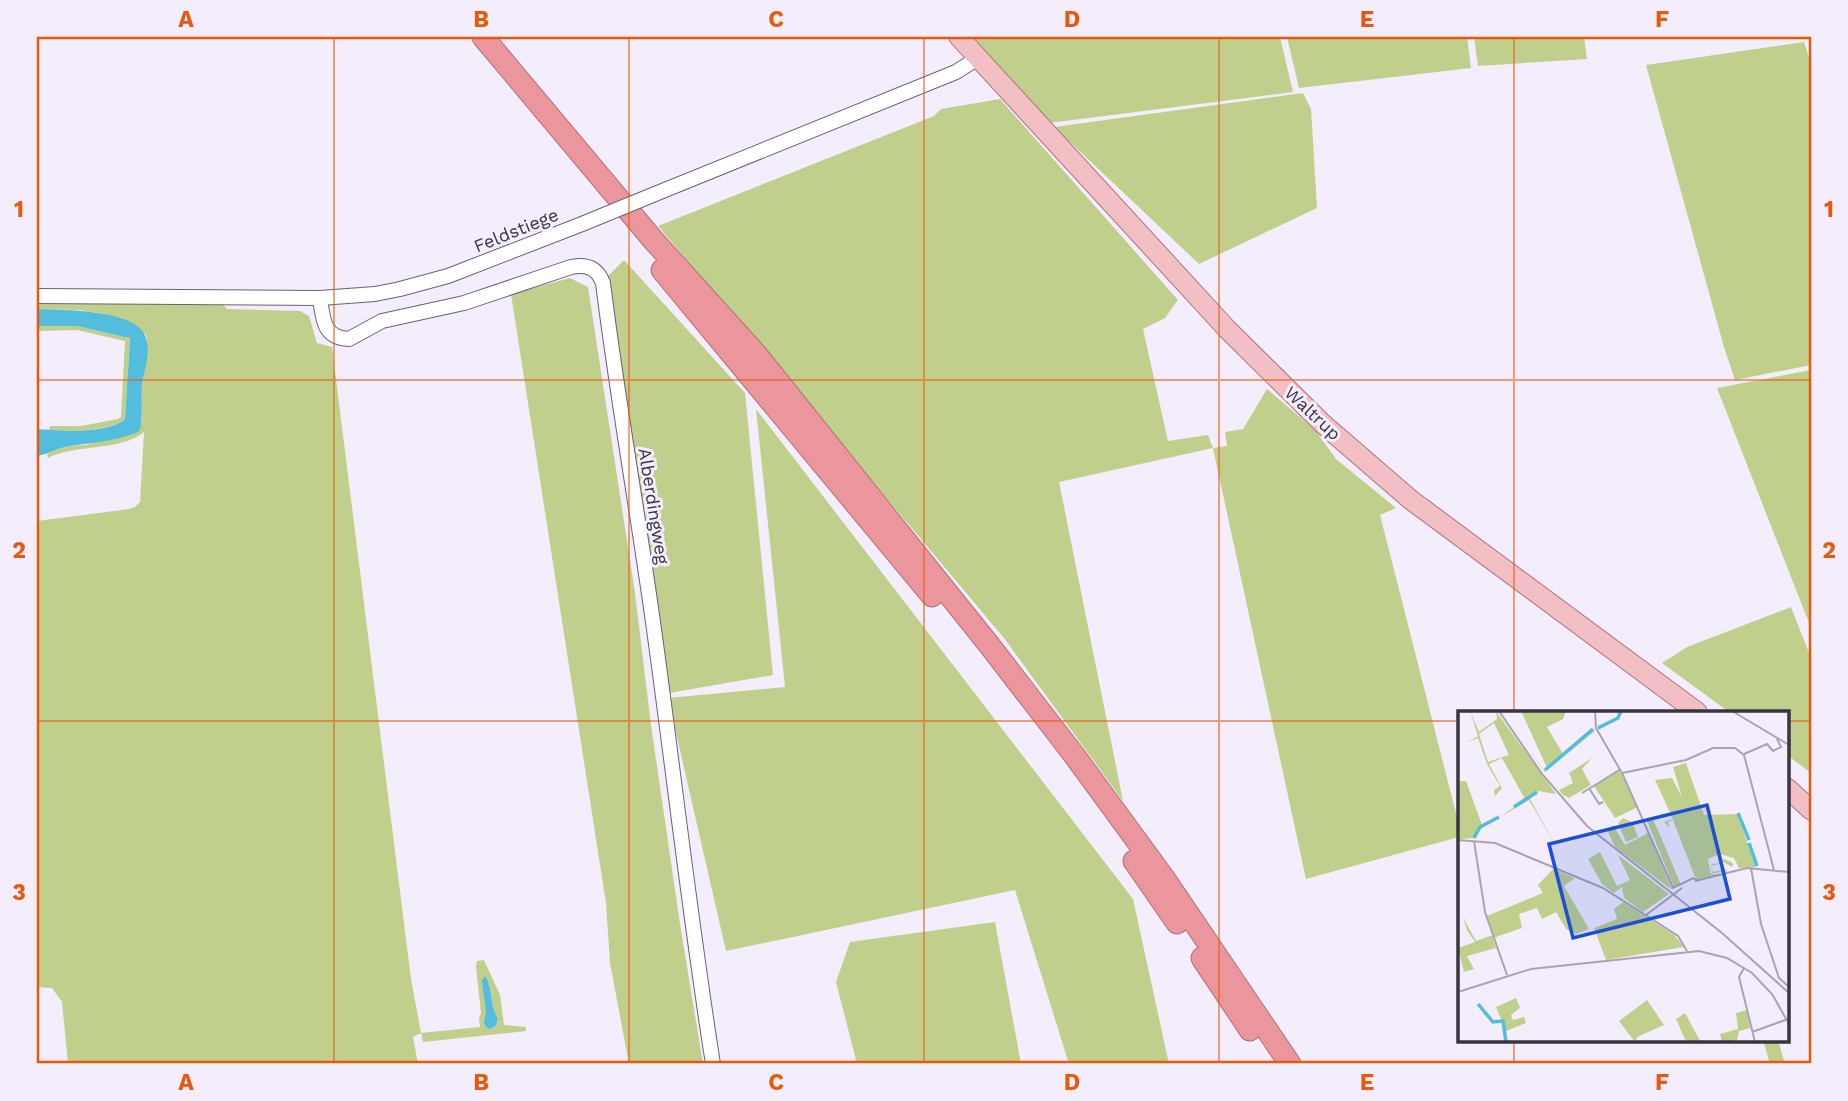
<svg xmlns="http://www.w3.org/2000/svg" width="1848" height="1101" viewBox="0 0 1848 1101" font-family="'Work Sans',sans-serif">
	<rect width="100%" height="100%" fill="#f4edfb"/>
	<g fill="#c0d08c" fill-rule="evenodd">
		<path d="M 971,37 L 1280,37 L 1293,92 L 1049,123 Z"/>
		<path d="M 1287,37 L 1467,37 L 1471,68 L 1299,88 Z"/>
		<path d="M 1474,37 L 1584,37 L 1587,59 L 1478,66 Z"/>
		<path d="M 1804,42 L 1811,64 L 1811,365 L 1735,380 L 1724,347 L 1646,65 Z"/>
		<path d="M 1303,93 L 1311,109 L 1317,208 L 1199,264 L 1054,127 Z"/>
		<path d="M 1000,99 L 1178,300 L 1165,318 L 1143,329 L 1168,441 L 1208,435 L 1213,448 L 1227,446 L 1225,432 L 1243,429 L 1267,389 L 1316,431 L 1336,459 L 1396,508 L 1380,515 L 1459,825 L 1459,837 L 1306,879 L 1213,448 L 1059,482 L 1123,801 L 1004,638 L 658,226 L 934,116 L 941,109 Z"/>
		<path d="M 624,260 L 745,393 L 773,675 L 669,693 L 606,278 Z"/>
		<path d="M 570,278 L 588,287 L 635,593 L 651,725 L 680,924 L 703,1064 L 629,1064 L 610,963 L 606,903 L 511,294 Z"/>
		<path d="M 37,300 L 223,304 L 227,309 L 300,311 L 309,316 L 317,343 L 332,347 L 411,979 L 421,1033 L 480,1027 L 479,1018 L 481,1013 L 476,967 L 477,961 L 484,960 L 500,995 L 504,1025 L 526,1027 L 526,1031 L 423,1042 L 421,1033 L 413,1037 L 418,1064 L 68,1064 L 62,1002 L 52,988 L 37,987 L 37,521 L 129,509 L 135,507 L 140,502 L 144,432 C 122,451 74,444 48,458 L 47,454 L 53,450 L 68,446 L 84,445 L 129,435 L 142,422 C 141,408 141,394 143,381 C 145,364 149,351 146,334 L 105,314 L 80,310 L 37,309 ZM 489,982 L 494,1012 L 498,1021 L 493,1028 L 486,1014 Z"/>
		<path d="M 37,326 L 77,326 L 130,337 L 125,419 C 112,431 68,432 49,430 L 50,426 L 81,426 L 118,419 L 121,417 L 125,341 L 77,330 L 37,331 Z"/>
		<path d="M 1811,370 L 1811,628 L 1717,388 Z"/>
		<path d="M 756,409 L 1133,899 L 1169,1064 L 1069,1064 L 1015,890 L 726,951 L 668,698 L 785,687 Z"/>
		<path d="M 1791,607 L 1811,658 L 1811,773 L 1787,755 L 1787,712 L 1729,712 L 1662,663 L 1687,647 Z"/>
		<path d="M 995,922 L 1021,1064 L 857,1064 L 836,982 L 850,942 Z"/>
		<path d="M 1772,1040 L 1778,1040 L 1785,1064 L 1770,1064 L 1764,1043 Z"/>
	</g>
	<g fill="#52bddd">
		<path d="M 37,309 C 62,310 139,309 146,338 C 151,354 144,370 142,386 C 141,395 143,424 140,429 C 140,430 138,431 136,433 C 115,441 91,443 69,446 C 57,448 48,454 37,456 L 37,429 C 58,431 109,434 125,419 L 130,338 L 77,326 L 37,326 Z"/>
		<path d="M 486,977 C 493,990 490,1007 498,1019 L 496,1025 L 491,1029 L 487,1028 L 484,1023 L 486,1012 L 482,981 L 484,977 Z"/>
	</g>
	<g fill="none" stroke-linecap="round" stroke-linejoin="round">
		<g stroke="#6e5e7b" stroke-width="16">
			<g id="minor">
				<path d="M 655,194 L 956,72 L 978,58"/>
				<path d="M 37,296 L 320,298 L 375,294 L 400,289 L 448,276 L 582,224"/>
				<path d="M 320,298 C 323,319 323,338 349,339 L 382,321 L 464,303 L 571,267 C 586,264 597,267 603,283 C 618,404 640,524 656,644 C 675,784 691,925 713,1064"/>
			</g>
		</g>
		<g stroke="#ac737c" stroke-width="21">
			<g id="major">
				<path d="M 959,37 L 1227,329 L 1323,424 L 1411,500 L 1697,712"/>
				<path d="M 1787,788 L 1811,810"/>
			</g>
		</g>
		<g stroke="#ac737c" stroke-width="23">
			<g id="highway">
				<path d="M 483,37 L 654,241 L 757,355 L 990,646 L 1074,755 L 1164,878 L 1290,1064"/>
				<path d="M 662,270 L 932,596"/>
				<path d="M 1134,861 L 1177,923"/>
				<path d="M 1202,958 L 1250,1030"/>
			</g>
		</g>
		<use href="#minor" stroke="#fff" stroke-width="14"/>
		<use href="#major" stroke="#f2c0c4" stroke-width="19"/>
		<use href="#highway" stroke="#ea969c" stroke-width="21"/>
		<g stroke="#6e5e7b" stroke-width="16" stroke-linecap="butt">
			<path id="minor-bridge" d="M 582,224 L 655,194"/>
		</g>
		<use href="#minor-bridge" stroke="#fff" stroke-width="14"/>
	</g>
	<path fill="none" stroke="#e8590c" stroke-width="2" stroke-opacity="0.55" d="M 334,37 L 334,1064M 629,37 L 629,1064M 924,37 L 924,1064M 1219,37 L 1219,1064M 1514,37 L 1514,712M 37,380 L 1811,380M 37,721 L 1460,721M 1787,721 L 1811,721M 1514,1040 L 1514,1064"/>
	<g text-anchor="middle" dominant-baseline="central" stroke-width="6" stroke-linejoin="round" paint-order="stroke">
		<g font-size="18" fill="#3a3340" stroke="#f4edfb">
			<text transform="translate(516 230) rotate(-22)">Feldstiege</text>
			<text transform="translate(1313 413) rotate(43)">Waltrup</text>
			<text transform="translate(654 506) rotate(81)">Alberdingweg</text>
		</g>
	</g>
	<g transform="translate(1458 711)">
		<rect width="331" height="331" fill="#f4edfb"/>
		<path d="M 12,0 L 21,21 L 39,8 L 38,0 L 98,83 L 80,80 L 72,88 L 99,137 L 71,89 L 42,106 L 67,88 L 44,47 L 31,53 L 44,77 L 37,85 L 36,79 L 42,75 L 29,53 L 20,27 L 10,31 L 20,25 ZM 36,12 L 51,44 L 30,51 L 21,23 ZM 63,0 L 108,0 L 105,8 L 89,16 L 105,43 L 129,22 L 138,19 L 87,61 L 68,35 L 86,59 L 89,57 ZM 134,47 L 124,58 L 133,74 L 111,87 L 105,84 L 101,79 L 115,72 L 111,62 ZM 228,52 L 246,104 L 279,103 L 298,156 L 281,157 L 276,147 L 261,143 L 250,148 L 251,154 L 261,149 L 266,148 L 273,151 L 275,153 L 275,154 L 274,156 L 262,149 L 251,154 L 253,163 L 259,163 L 268,160 L 268,159 L 259,162 L 254,162 L 253,154 L 256,153 L 262,152 L 265,152 L 253,155 L 255,161 L 268,158 L 269,160 L 268,161 L 240,168 L 237,166 L 215,109 L 210,111 L 211,117 L 206,111 L 215,108 L 197,69 L 214,67 L 224,86 L 215,56 ZM 161,59 L 180,96 L 157,107 L 136,75 ZM 0,70 L 8,70 L 24,114 L 41,106 L 21,118 L 16,127 L 0,128 ZM 165,107 L 174,111 L 180,126 L 168,131 L 160,112 ZM 194,107 L 200,119 L 223,174 L 216,176 L 189,110 ZM 155,114 L 167,134 L 190,122 L 214,179 L 157,136 L 149,119 ZM 142,141 L 159,175 L 172,169 L 160,144 L 211,183 L 185,201 L 166,187 L 164,176 L 156,182 L 144,173 L 130,148 ZM 95,158 L 117,167 L 106,175 L 131,218 L 118,223 L 108,218 L 98,201 L 84,208 L 79,197 L 61,203 L 64,217 L 35,227 L 38,237 L 9,245 L 16,258 L 6,261 L 0,237 L 17,231 L 9,219 L 5,206 L 18,230 L 35,224 L 29,205 L 85,182 L 80,174 ZM 165,191 L 216,224 L 226,236 L 148,249 L 136,217 L 159,208 L 156,198 ZM 58,287 L 62,297 L 53,304 L 55,309 L 66,306 L 68,312 L 48,320 L 38,296 ZM 189,289 L 206,314 L 179,326 L 177,331 L 161,310 ZM 289,299 L 292,317 L 281,320 L 279,329 L 264,331 L 262,323 L 280,318 L 278,302 ZM 227,302 L 240,326 L 243,331 L 228,331 L 218,308 Z" fill="#c0d08c" fill-rule="evenodd"/>
		<path fill="none" stroke="#52bddd" stroke-width="3.5" d="M 140,17 L 160,7 L 163,0M 87,59 L 135,18M 56,96 L 79,81M 280,102 L 291,129M 16,127 L 22,116 L 41,106M 291,132 L 299,155M 20,293 L 35,311 L 45,310 L 48,331"/>
		<path fill="none" stroke="#aaa3b0" stroke-width="2" d="M 41,0 L 84,63 L 129,115 L 264,222 L 331,282M 137,0 L 138,17 L 164,62M 274,0 L 331,34M 286,43 L 309,33 L 315,40 L 323,36 L 319,28M 142,71 L 161,59M 131,77 L 141,93 L 145,91M 124,82 L 142,71M 0,129 L 37,132 L 145,177 L 220,225 L 229,240M 16,130 L 27,201 L 49,264M 293,157 L 303,213 L 321,267 L 331,276M 239,169 L 235,167 L 215,177 L 164,62 L 228,49 L 255,37 L 277,37 L 286,44 L 316,159M 237,170 L 289,157 L 331,161M 188,204 L 224,177M 286,257 L 281,266 L 297,331M 0,281 L 73,258 L 241,240 L 269,247 L 294,262 L 314,283 L 331,313M 294,321 L 330,308"/>
		<path fill="#1d4ed8" fill-opacity="0.15" stroke="#1d4ed8" stroke-width="3.5" d="M 249,94 L 272,188 L 115,227 L 91,133 Z"/>
		<rect width="331" height="331" fill="none" stroke="#3a3340" stroke-width="3.5"/>
	</g>
	<rect width="1848" height="1101" fill="none" stroke="#f4edfb" stroke-width="77"/>
	<rect x="38" y="38" width="1772" height="1024" fill="none" stroke="#e8590c" stroke-width="2.5"/>
	<g font-size="23" text-anchor="middle" font-weight="bold" fill="#e8590c">
		<text x="186" y="27">A</text>
		<text x="481" y="27">B</text>
		<text x="776" y="27">C</text>
		<text x="1072" y="27">D</text>
		<text x="1367" y="27">E</text>
		<text x="1662" y="27">F</text>
		<text x="19" y="217">1</text>
		<text x="1829" y="217">1</text>
		<text x="19" y="558">2</text>
		<text x="1829" y="558">2</text>
		<text x="19" y="900">3</text>
		<text x="1829" y="900">3</text>
		<text x="186" y="1090">A</text>
		<text x="481" y="1090">B</text>
		<text x="776" y="1090">C</text>
		<text x="1072" y="1090">D</text>
		<text x="1367" y="1090">E</text>
		<text x="1662" y="1090">F</text>
	</g>
</svg>
